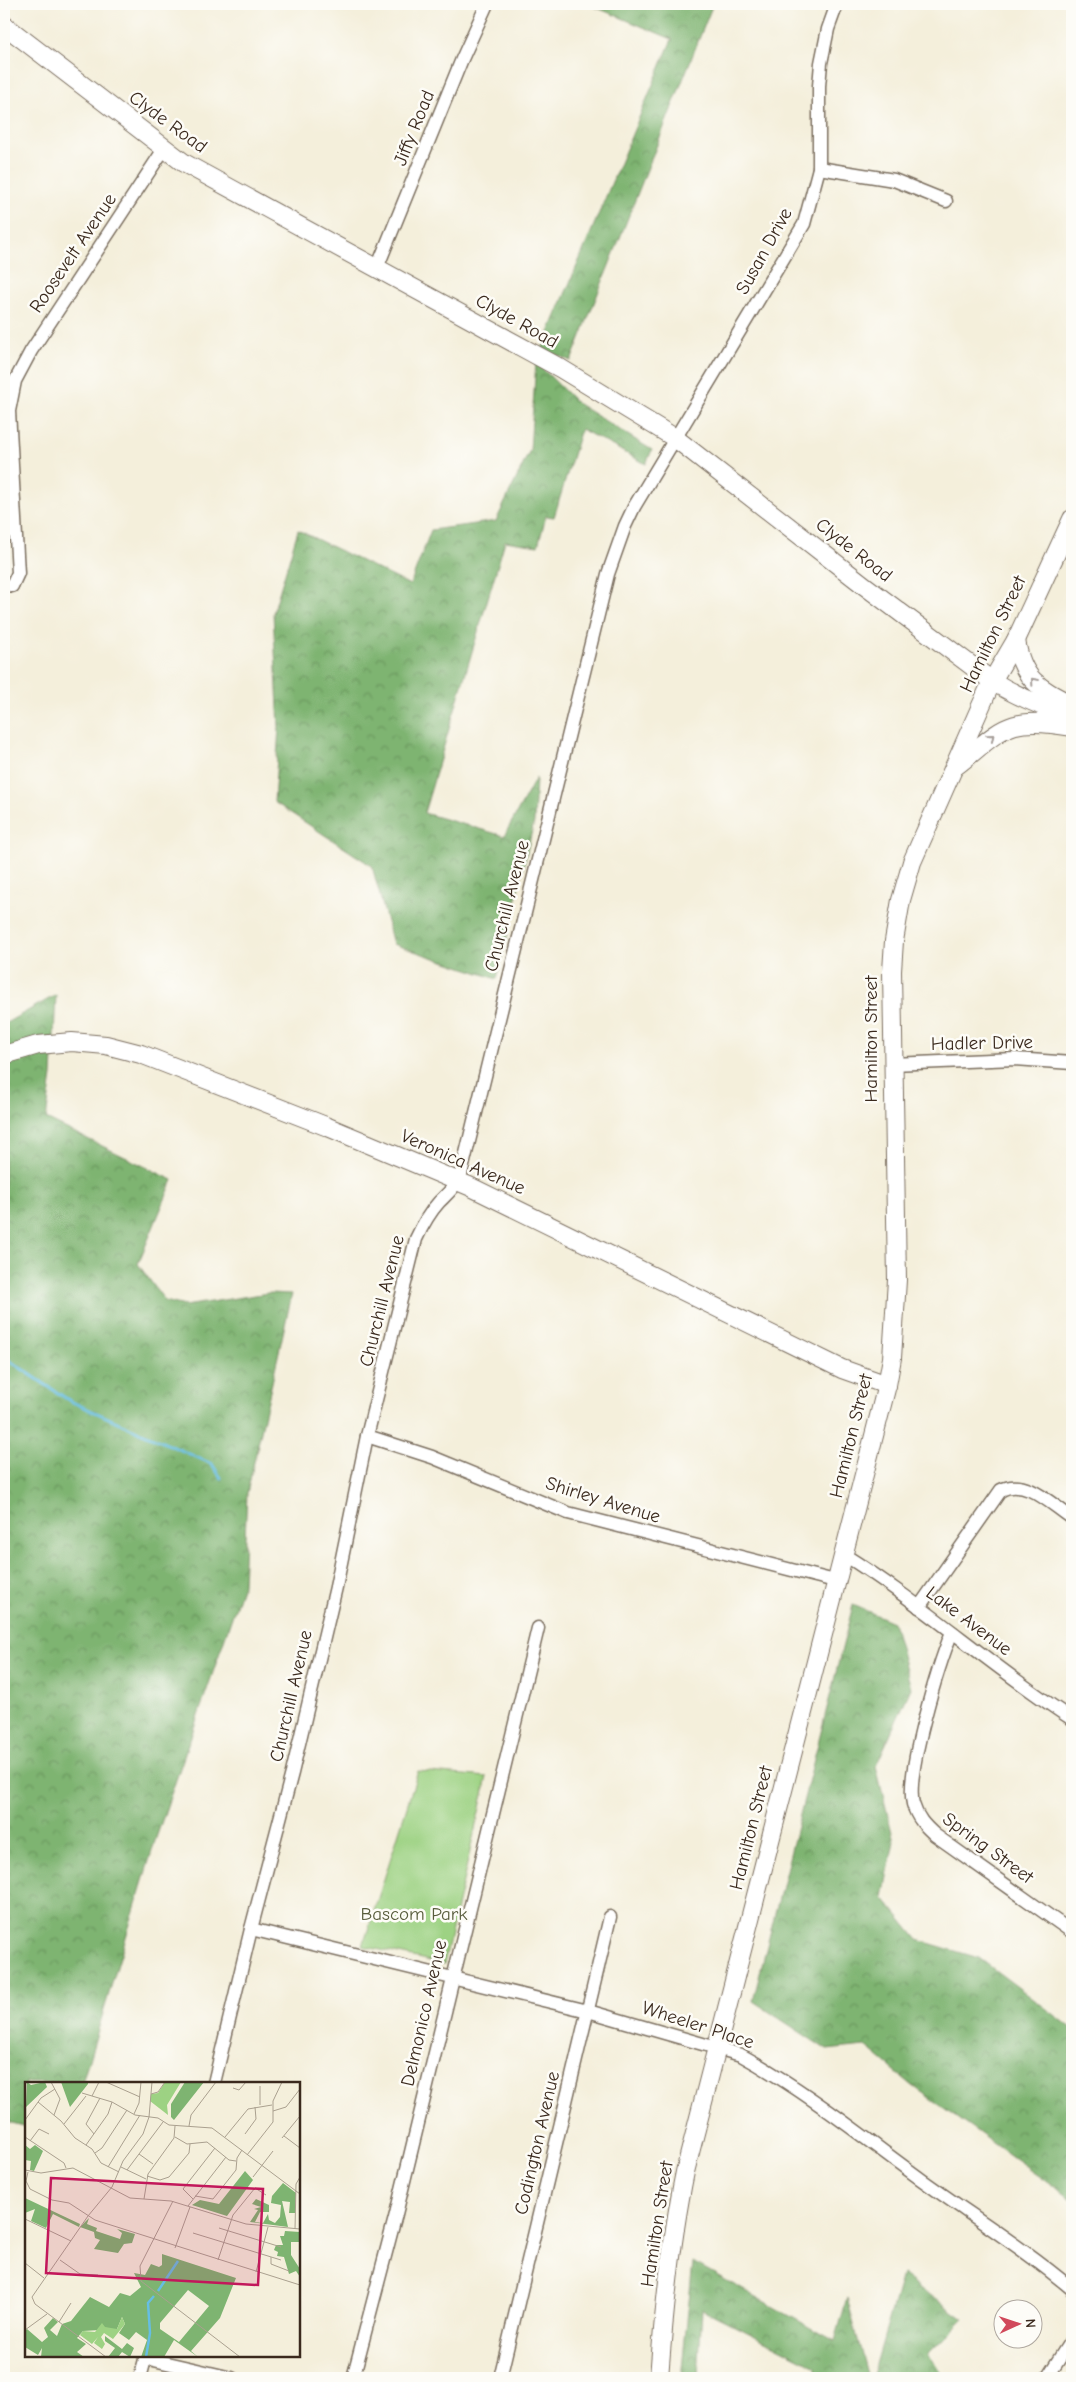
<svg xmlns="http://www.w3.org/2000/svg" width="1076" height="2382" viewBox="0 0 1076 2382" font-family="'Comic Neue',sans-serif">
	<defs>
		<pattern id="forest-crowns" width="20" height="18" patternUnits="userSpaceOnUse" patternTransform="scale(1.25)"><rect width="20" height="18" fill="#7eb471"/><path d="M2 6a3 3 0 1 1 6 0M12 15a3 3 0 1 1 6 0" fill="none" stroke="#68935c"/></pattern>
	</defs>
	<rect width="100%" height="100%" fill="#fdfcf7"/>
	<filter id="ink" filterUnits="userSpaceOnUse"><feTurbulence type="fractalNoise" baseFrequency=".02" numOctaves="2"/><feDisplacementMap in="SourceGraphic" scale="10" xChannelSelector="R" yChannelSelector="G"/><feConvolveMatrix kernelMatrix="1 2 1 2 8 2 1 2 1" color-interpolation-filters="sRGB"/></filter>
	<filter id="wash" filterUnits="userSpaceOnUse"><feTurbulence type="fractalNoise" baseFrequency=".0096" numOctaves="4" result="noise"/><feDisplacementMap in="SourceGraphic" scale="20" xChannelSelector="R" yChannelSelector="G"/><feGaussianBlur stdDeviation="1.12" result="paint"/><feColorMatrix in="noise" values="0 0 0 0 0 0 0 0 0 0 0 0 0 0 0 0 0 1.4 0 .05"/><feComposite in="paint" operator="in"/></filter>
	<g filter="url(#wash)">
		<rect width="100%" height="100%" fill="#f4efdb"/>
		<g fill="url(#forest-crowns)" stroke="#5c6f48">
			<path d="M 588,4 L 713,4 L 571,361 L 542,349 L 672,39 Z"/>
			<path d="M 536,362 L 578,404 L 652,450 L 646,464 L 581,429 L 554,517 L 546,516 L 538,546 L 505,541 L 424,813 L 504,836 L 536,778 L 534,822 L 497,979 L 393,944 L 372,866 L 274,802 L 279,727 L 273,613 L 298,530 L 410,585 L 431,530 L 496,521 L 530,450 Z"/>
			<path d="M 56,995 L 52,1076 L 46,1119 L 173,1180 L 138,1264 L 165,1301 L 185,1306 L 268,1293 L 292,1294 L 247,1493 L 243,1585 L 155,1841 L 82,2083 L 26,2083 L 26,2127 L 4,2121 L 4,1024 Z"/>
			<path d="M 853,1605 L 893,1622 L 911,1688 L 876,1766 L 894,1841 L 883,1897 L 918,1940 L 979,1958 L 1072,2028 L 1072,2199 L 913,2086 L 865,2046 L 827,2050 L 753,2001 Z"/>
			<path d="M 693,2262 L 835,2341 L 847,2298 L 868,2378 L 816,2378 L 816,2367 L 702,2309 L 698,2378 L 681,2378 Z"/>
			<path d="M 902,2275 L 964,2319 L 928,2355 L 945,2378 L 872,2378 Z"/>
		</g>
		<path fill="#9dd283" stroke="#6c7e50" d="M 418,1771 L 487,1777 L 444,1964 L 363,1946 Z"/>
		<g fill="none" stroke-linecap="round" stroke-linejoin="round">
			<path stroke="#66bee3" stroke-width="3" d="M 4,1357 L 70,1401 L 212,1464 L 221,1478"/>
		</g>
	</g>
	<g filter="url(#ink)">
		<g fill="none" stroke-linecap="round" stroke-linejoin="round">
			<g stroke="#7c6f60" stroke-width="15">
				<g id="street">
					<path d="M 819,168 L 894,180 L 946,201"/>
					<path d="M 377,268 L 462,59 L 487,4"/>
					<path d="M 12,586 L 18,573 L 9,411 L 15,381 L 31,351 L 164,149"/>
					<path d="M 892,1064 L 1015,1059 L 1072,1063"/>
					<path d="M 367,1436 L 432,1457 L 568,1513 L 835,1581"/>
					<path d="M 843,1554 C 923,1604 993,1668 1072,1719"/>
					<path d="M 919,1607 L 1001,1490 C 1026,1477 1052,1505 1072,1518"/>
					<path d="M 952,1632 C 939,1664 905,1773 913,1804 C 917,1818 925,1826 935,1835 L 1072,1932"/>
					<path d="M 251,1929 L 588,2011 L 741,2055 C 805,2090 863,2137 922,2180 C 972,2216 1025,2249 1072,2289"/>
					<path d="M 214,2083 L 251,1929 L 292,1773 L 336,1587 L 367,1436 L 416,1239 C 422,1226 429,1213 439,1202 C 447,1194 454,1188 460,1178 L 608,574 L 625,526 L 634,507 L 804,224 L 819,168 L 819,86 L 821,63 L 828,29 L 837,4"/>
					<path d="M 145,2358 L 232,2378"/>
					<path d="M 140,2378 L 146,2356"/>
					<path d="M 353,2378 L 396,2214 L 538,1628"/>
					<path d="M 500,2378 L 610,1917"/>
					<path d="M 1047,2378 L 1072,2339"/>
				</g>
			</g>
			<g stroke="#7c6f60" stroke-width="20">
				<g id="secondary">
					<path d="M 4,25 L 184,163 L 560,368 L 675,438 L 865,586 L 992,681 C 1018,697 1043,707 1072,717"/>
					<path d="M 1016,640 C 1022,680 1039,688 1072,705"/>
					<path d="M 956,766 C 1004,728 1007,715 1072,727"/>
					<path d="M 4,1055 L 38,1045 L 72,1042 L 106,1045 L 141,1054 L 328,1127 L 469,1186 L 842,1369 L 887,1385"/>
					<path d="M 659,2378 C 664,2309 671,2240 685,2172 L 887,1385 L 892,1358 L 897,1280 L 892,971 L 894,941 L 901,900 L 912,862 L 992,681 L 1016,640 L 1072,519"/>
				</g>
			</g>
			<use href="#street" stroke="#fff" stroke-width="12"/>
			<use href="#secondary" stroke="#fff" stroke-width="18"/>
		</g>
		<defs><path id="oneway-chevron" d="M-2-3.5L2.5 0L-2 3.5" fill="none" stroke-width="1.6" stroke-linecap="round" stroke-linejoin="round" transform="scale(1.25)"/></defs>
		<g stroke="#a79f9a">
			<use href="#oneway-chevron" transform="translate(1034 681) rotate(-131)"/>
			<use href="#oneway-chevron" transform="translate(991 737) rotate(-40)"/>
		</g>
	</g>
	<g text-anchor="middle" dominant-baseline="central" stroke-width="5" stroke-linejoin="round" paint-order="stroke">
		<g font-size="19" fill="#3b2a1e" stroke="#fdfcf7">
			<text transform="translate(168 122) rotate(36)">Clyde Road</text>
			<text transform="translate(414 128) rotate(-68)">Jiffy Road</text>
			<text transform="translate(764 251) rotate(-61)">Susan Drive</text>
			<text transform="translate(73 253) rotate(-56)">Roosevelt Avenue</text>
			<text transform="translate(517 321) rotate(29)">Clyde Road</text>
			<text transform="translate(854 550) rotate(38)">Clyde Road</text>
			<text transform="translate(993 634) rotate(-64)">Hamilton Street</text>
			<text transform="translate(507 906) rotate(-76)">Churchill Avenue</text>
			<text transform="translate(871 1039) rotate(-90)">Hamilton Street</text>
			<text transform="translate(982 1043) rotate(-1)">Hadler Drive</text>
			<text transform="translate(463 1162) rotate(24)">Veronica Avenue</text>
			<text transform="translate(382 1301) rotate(-76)">Churchill Avenue</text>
			<text transform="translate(851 1436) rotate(-76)">Hamilton Street</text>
			<text transform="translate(603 1500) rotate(17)">Shirley Avenue</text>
			<text transform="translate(969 1621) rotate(37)">Lake Avenue</text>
			<text transform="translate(291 1696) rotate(-77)">Churchill Avenue</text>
			<text transform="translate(751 1828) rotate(-76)">Hamilton Street</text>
			<text transform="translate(988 1848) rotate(36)">Spring Street</text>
			<text transform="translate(424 2013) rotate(-77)">Delmonico Avenue</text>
			<text transform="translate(698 2025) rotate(18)">Wheeler Place</text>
			<text transform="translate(537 2143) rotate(-77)">Codington Avenue</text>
			<text transform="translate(657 2224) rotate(-81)">Hamilton Street</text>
		</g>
		<g font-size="19" fill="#585c3c" stroke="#fdfcf7">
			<text x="414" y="1914">Bascom Park</text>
		</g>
	</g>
	<g transform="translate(25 2082)">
		<rect width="275" height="275" fill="#f4efdb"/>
		<path d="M 2,0 L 6,3 L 20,0 L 22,5 L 1,25 ZM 36,0 L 63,0 L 63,2 L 45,25 ZM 160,0 L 179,0 L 149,38 L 146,35 L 146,22 ZM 0,63 L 5,67 L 10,63 L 18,69 L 9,89 L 5,88 L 6,79 L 0,78 ZM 220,89 L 228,98 L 202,134 L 167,123 L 175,118 L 194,122 ZM 258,101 L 271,111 L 270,131 L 264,131 L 265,120 L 257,119 L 263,145 L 225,140 L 233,128 L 229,127 L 236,125 L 227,122 L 231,117 L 244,123 L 244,130 L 235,130 L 230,140 L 238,141 L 243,132 L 244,138 L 250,141 L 255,135 L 256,123 L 246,121 L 247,114 ZM 0,116 L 55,142 L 54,145 L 28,132 L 21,146 L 6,139 L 10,127 L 0,131 ZM 64,136 L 62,142 L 72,146 L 71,149 L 95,157 L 97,151 L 92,147 L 110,152 L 107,161 L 99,162 L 93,171 L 69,167 L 75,158 L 70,156 L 69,150 L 55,145 ZM 260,149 L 275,150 L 275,160 L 266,160 L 266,173 L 275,187 L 275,195 L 271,189 L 264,192 L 259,175 L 252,174 L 253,170 L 249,168 L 251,163 L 258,163 L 255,154 L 259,154 ZM 137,172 L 211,196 L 195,236 L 166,269 L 173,275 L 149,258 L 139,275 L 116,275 L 122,258 L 111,250 L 104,258 L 94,251 L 100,242 L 97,235 L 92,247 L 58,249 L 52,256 L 61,262 L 52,270 L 59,275 L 16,275 L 17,266 L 13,273 L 0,265 L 0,249 L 2,247 L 17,260 L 23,255 L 19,246 L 28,236 L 33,240 L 25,248 L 32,254 L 37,242 L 46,239 L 65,215 L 84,225 L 95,211 L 105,214 L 116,205 L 109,191 L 120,193 L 126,182 L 134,185 L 137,183 ZM 163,208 L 184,224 L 154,260 L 135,247 L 135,241 ZM 80,254 L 97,267 L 102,261 L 109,266 L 105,275 L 97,270 L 93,275 L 83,275 L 90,266 L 80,259 Z" fill="#7eb471" fill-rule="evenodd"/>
		<path d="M 97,235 L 100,242 L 88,257 L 79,251 L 76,255 L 80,262 L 77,267 L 69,261 L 73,255 L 67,262 L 55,253 L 58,249 L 70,250 L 77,241 L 80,245 L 92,247 Z" fill="#9dd283"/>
		<path d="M 140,0 L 156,0 L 142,23 L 143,33 L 125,19 L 126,12 L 133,11 Z" fill="#9dd283"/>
		<path fill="none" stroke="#66bee3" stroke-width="2.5" d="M 133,209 L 153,179M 121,275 L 125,251 L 123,221 L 129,214"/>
		<path fill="none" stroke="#aaa08f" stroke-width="1" d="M 26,0 L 35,17 L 29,33M 81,0 L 115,15M 208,6 L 214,8 L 221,0M 57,11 L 87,20 L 110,33 L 133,36 L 144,43 L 187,46 L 275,112M 126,12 L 133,10 L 140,0M 67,14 L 74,0M 13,20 L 36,39 L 50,56 L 67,67 L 76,81 L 94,90M 235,23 L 235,4M 248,29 L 261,25 L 275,7M 109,32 L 114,21 L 116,0M 0,38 L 16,16 L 30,7M 39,42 L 61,14M 164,44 L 166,33 L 191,0M 69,52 L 61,42 L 75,16M 220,52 L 231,37 L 230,25M 259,54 L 275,66M 0,55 L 39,81 L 41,86M 150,55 L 162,62 L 182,60 L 204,78 L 211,79M 200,55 L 223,27 L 247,23M 257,56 L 275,34M 5,59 L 14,47 L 24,52M 61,63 L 83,32 L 87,20M 70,71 L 77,66 L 102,28M 114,72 L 128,82M 222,73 L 248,40 L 248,19 L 257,0M 83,85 L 115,33M 96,85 L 121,97M 0,88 L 16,91 L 48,86 L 105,116 L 146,119 L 221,142 L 275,147M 102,88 L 138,40M 3,90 L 1,99 L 5,107 L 27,118 L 44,121 L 70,138 L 275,203M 122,94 L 135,98 L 144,95 L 164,71 L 165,62M 228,95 L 248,69M 170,114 L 188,117 L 211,88 L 212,76 L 217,68M 119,117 L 123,92 L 149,56 L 150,44M 168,117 L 158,107 L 190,66M 148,119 L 115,184 L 116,199 L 215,275M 163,124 L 201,75M 0,137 L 46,159M 194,146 L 256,165M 270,147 L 271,102 L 275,95M 168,151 L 256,178M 150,166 L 165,125M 246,175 L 246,182 L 264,189M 35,178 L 55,192 L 73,193M 193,178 L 208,133 L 230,106 L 241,113M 0,181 L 19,196M 231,190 L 243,145M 34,240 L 46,221M 0,248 L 22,232M 81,275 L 10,222 L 7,215 L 63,134 L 87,105 L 98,79 L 118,52 L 124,35 L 127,0"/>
		<path fill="#c2185b" fill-opacity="0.15" stroke="#c2185b" stroke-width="2.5" d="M 26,96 L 238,107 L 233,203 L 21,191 Z"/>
		<rect width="275" height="275" fill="none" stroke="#3b2a1e" stroke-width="2.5"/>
	</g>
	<rect width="1076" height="2382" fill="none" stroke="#fdfcf7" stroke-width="20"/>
	<g transform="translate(1018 2324) rotate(87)"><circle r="24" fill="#fdfcf7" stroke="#afa8a0"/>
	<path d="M0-4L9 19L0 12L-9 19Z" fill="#d1495b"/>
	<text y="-8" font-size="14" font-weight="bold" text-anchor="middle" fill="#3b2a1e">N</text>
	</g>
</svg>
